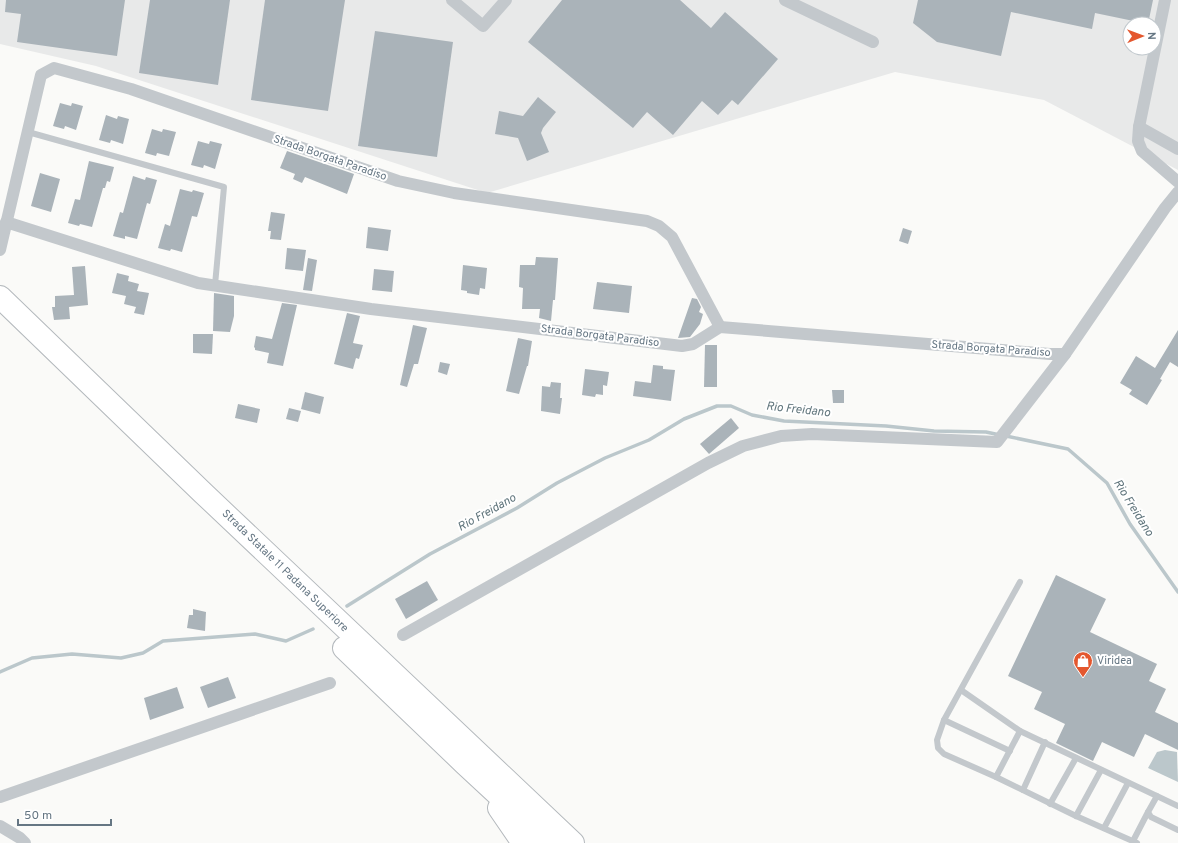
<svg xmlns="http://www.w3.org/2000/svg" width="1178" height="843" viewBox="0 0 1178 843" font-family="Overpass,sans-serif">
	<rect width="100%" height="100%" fill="#fafaf8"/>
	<path fill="#e8e9e9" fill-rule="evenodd" d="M 0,0 L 1178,0 L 1178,170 L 1044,100 L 895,72 L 487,193 L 96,66 L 0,44 ZM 1130,24 L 1154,24 L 1154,48 L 1130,48 Z"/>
	<path fill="#bbc7cb" d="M 1165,750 L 1177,752 L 1178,782 L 1148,768 L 1157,752 Z"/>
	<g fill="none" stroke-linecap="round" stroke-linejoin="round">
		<g stroke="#bbc7cb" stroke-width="3.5">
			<path d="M 1006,436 L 1068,449 L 1107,483 L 1130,524 L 1178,592"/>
			<path d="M 347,606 L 430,554 L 517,508 L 557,483 L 605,458 L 649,440 L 684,419 L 717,406 L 731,406 L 752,415 L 784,421 L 886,426 L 934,431 L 986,432 L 1000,435"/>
			<path d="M 0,672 L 32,658 L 72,654 L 121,658 L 143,653 L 163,641 L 255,634 L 286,641 L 313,629"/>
		</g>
	</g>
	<g fill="#aab3b9">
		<path d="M 6,0 L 125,0 L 117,56 L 17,42 L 21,14 L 5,12 Z"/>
		<path d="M 150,0 L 230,0 L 218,85 L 139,73 Z"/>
		<path d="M 265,0 L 345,0 L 328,111 L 251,100 Z"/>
		<path d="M 562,0 L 680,0 L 711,28 L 725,12 L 778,59 L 738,105 L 732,100 L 718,115 L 702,101 L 673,135 L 647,112 L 633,128 L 528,42 Z"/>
		<path d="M 918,0 L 1153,0 L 1148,24 L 1095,13 L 1092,29 L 1011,12 L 1001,56 L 937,42 L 913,23 Z"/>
		<path d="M 375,31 L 453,42 L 437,157 L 358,146 Z"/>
		<path d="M 538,97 L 556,112 L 543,128 L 541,133 L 549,152 L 527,161 L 518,138 L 495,134 L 499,111 L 523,116 Z"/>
		<path d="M 60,103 L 71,106 L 72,103 L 83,106 L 76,130 L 65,126 L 64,129 L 53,126 Z"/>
		<path d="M 106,115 L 117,119 L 118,116 L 129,119 L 123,144 L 111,140 L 110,143 L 99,140 Z"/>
		<path d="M 152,129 L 162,132 L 163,129 L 176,132 L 169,156 L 157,153 L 156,156 L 145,153 Z"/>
		<path d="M 198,141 L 209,144 L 210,141 L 222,144 L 215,169 L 204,165 L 203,168 L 191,165 Z"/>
		<path d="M 287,151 L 354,174 L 347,194 L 305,177 L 302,183 L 293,179 L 295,174 L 280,168 Z"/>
		<path d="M 89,161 L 114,167 L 110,182 L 107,181 L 105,188 L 103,188 L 92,227 L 80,224 L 79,226 L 68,223 L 75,199 L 80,200 Z"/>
		<path d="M 40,173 L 60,179 L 51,212 L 31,206 Z"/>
		<path d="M 133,176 L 145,180 L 146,177 L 157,180 L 150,204 L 147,203 L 137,239 L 125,236 L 125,239 L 113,236 L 120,212 L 123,213 Z"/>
		<path d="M 180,189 L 192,192 L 193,190 L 204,193 L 197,217 L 192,216 L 182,252 L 171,249 L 170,251 L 158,248 L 165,224 L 170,226 Z"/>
		<path d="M 271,212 L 285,214 L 281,240 L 270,239 L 271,231 L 268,231 Z"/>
		<path d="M 368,227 L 391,230 L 388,251 L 366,248 Z"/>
		<path d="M 903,228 L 912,231 L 908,244 L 899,241 Z"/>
		<path d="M 287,248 L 306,250 L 303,271 L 285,269 Z"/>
		<path d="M 536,257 L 558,258 L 555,300 L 553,300 L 551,321 L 539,318 L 540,309 L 522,309 L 523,288 L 519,287 L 520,265 L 535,265 Z"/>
		<path d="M 308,258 L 317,260 L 312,291 L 303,290 Z"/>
		<path d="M 463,265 L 487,268 L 485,289 L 480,288 L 479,295 L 467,293 L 467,291 L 461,290 Z"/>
		<path d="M 85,266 L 88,305 L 69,307 L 70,319 L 54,320 L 52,307 L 55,307 L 55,296 L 74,295 L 72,267 Z"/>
		<path d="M 374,269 L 394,271 L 392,292 L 372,290 Z"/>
		<path d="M 117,273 L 129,276 L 128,281 L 139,284 L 137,291 L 149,293 L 144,315 L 134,313 L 136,307 L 124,304 L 126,296 L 112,293 Z"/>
		<path d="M 597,282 L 632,286 L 629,313 L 593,309 Z"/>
		<path d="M 214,293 L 234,296 L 234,316 L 230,332 L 213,331 Z"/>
		<path d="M 692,298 L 697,299 L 701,307 L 699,312 L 703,314 L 700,324 L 690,337 L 678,338 Z"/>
		<path d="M 282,303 L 297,305 L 283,366 L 267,363 L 269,353 L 255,350 L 255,348 L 254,347 L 256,336 L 272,339 Z"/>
		<path d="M 347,313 L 360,316 L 353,343 L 363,345 L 359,359 L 356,358 L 353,369 L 334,364 Z"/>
		<path d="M 413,325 L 427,328 L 418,364 L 414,364 L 407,387 L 400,385 Z"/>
		<path d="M 1178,330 L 1178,367 L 1170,362 L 1160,379 L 1162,380 L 1147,405 L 1129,394 L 1132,390 L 1120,383 L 1136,356 L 1155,368 Z"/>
		<path d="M 193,334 L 213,334 L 212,354 L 193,353 Z"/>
		<path d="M 518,338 L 532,341 L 528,366 L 527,366 L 519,394 L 506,391 Z"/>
		<path d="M 705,345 L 717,345 L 717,387 L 704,387 Z"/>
		<path d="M 440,362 L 450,364 L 447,375 L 438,372 Z"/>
		<path d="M 653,365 L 663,366 L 663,369 L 675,370 L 671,401 L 633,396 L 635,381 L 651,383 Z"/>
		<path d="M 585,369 L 609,372 L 607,386 L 603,385 L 603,395 L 596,394 L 595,397 L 582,395 Z"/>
		<path d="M 551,382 L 561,383 L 560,398 L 562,398 L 560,414 L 541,411 L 542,386 L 550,387 Z"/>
		<path d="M 832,390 L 844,390 L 844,403 L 833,403 Z"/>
		<path d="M 305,392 L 324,397 L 320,414 L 301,409 Z"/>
		<path d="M 238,404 L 260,409 L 257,423 L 235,418 Z"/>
		<path d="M 289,408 L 301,411 L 298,422 L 286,419 Z"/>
		<path d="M 731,418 L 739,428 L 709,454 L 700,444 Z"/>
		<path d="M 1056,575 L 1106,599 L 1090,632 L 1157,664 L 1149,681 L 1166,689 L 1155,712 L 1178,723 L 1178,750 L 1145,734 L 1134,757 L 1102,742 L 1093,761 L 1056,743 L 1065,724 L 1034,709 L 1042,692 L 1008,676 Z"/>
		<path d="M 427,581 L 438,600 L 406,619 L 395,599 Z"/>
		<path d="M 193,609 L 206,612 L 205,631 L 187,628 L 189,615 L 193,615 Z"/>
		<path d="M 228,677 L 236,698 L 208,708 L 200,687 Z"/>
		<path d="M 177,687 L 184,708 L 150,720 L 144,698 Z"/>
	</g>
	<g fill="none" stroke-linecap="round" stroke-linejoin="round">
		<g stroke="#b4b9bd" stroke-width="24">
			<g id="highway">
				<path d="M 0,297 L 203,493 L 573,843"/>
				<path d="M 344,648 L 465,764 L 550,843"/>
				<path d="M 499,808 L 523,843"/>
			</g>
		</g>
		<g stroke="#c3c8cc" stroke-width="6">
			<path d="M 28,132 L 224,187 L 215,285"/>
			<path d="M 961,690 L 1020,731 L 1178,806"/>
			<path d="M 944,720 L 1010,751"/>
			<path d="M 1020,731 L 996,777 L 944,754 L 938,748 L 937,740 L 944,720 L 1020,582"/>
			<path d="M 996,777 L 1076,816 L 1137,843"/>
			<path d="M 1023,790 L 1045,742"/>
			<path d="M 1157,796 L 1148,812 L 1151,817 L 1178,830"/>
			<path d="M 1050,804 L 1076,758"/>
			<path d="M 1076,816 L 1101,770"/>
			<path d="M 1104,828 L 1128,783"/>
			<path d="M 1133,841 L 1148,812"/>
		</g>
		<g stroke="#c3c8cc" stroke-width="12">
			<path d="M 452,0 L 483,26 L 506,0"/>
			<path d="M 785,0 L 873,42"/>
			<path d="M 1165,0 L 1139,127 L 1138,141 L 1142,151 L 1178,182"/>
			<path d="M 1139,127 L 1178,149"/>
			<path d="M 6,222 L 198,283 L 371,309 L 682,346 L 693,344 L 720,327 L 1050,354 L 1065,354 L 1165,208 L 1178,192"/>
			<path d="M 0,250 L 41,75 L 54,68 L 131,89 L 398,181 L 454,193 L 647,221 L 659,226 L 672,237 L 720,327"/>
			<path d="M 403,635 L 708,463 L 743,446 L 781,436 L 812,434 L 997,442 L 1065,354"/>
			<path d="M 0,797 L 330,683"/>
			<path d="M 0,826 L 20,838 L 25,843"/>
		</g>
		<use href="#highway" stroke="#fff" stroke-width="22"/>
	</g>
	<defs>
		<g id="shop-pin" transform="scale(1)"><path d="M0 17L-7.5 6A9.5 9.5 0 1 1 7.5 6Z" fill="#e4572e" stroke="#fff"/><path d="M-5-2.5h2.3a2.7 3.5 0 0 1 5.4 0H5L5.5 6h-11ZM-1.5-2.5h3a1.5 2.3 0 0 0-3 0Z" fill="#fff"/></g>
	</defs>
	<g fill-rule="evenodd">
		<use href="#shop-pin" x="1083" y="661"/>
	</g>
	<g text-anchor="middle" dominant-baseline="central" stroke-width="4" stroke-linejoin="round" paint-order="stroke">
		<g font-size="11" fill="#657683" stroke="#fff">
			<text transform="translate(330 158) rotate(19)">Strada Borgata Paradiso</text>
			<text transform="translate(600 336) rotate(7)">Strada Borgata Paradiso</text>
			<text transform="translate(991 349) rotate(4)">Strada Borgata Paradiso</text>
			<text transform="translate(285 571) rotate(44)">Strada Statale 11 Padana Superiore</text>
		</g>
		<g font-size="11" fill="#657683" stroke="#fff" text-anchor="start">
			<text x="1097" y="661">Viridea</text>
		</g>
		<g font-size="12" font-style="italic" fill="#60757c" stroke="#fff">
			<text transform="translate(798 410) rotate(6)">Rio Freidano</text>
			<text transform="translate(1133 508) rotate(58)">Rio Freidano</text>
			<text transform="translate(487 513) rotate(-29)">Rio Freidano</text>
		</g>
	</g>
	<g transform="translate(1142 36) rotate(89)"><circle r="19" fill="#ffffff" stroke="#c1c8cd"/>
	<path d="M0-3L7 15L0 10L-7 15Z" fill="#e4572e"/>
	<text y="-6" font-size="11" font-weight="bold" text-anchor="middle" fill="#657683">N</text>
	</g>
	<path d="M18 819v6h93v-6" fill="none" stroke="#657683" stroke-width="2"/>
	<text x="24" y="819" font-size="12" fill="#657683" stroke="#ffffff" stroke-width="3" paint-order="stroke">50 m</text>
</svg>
